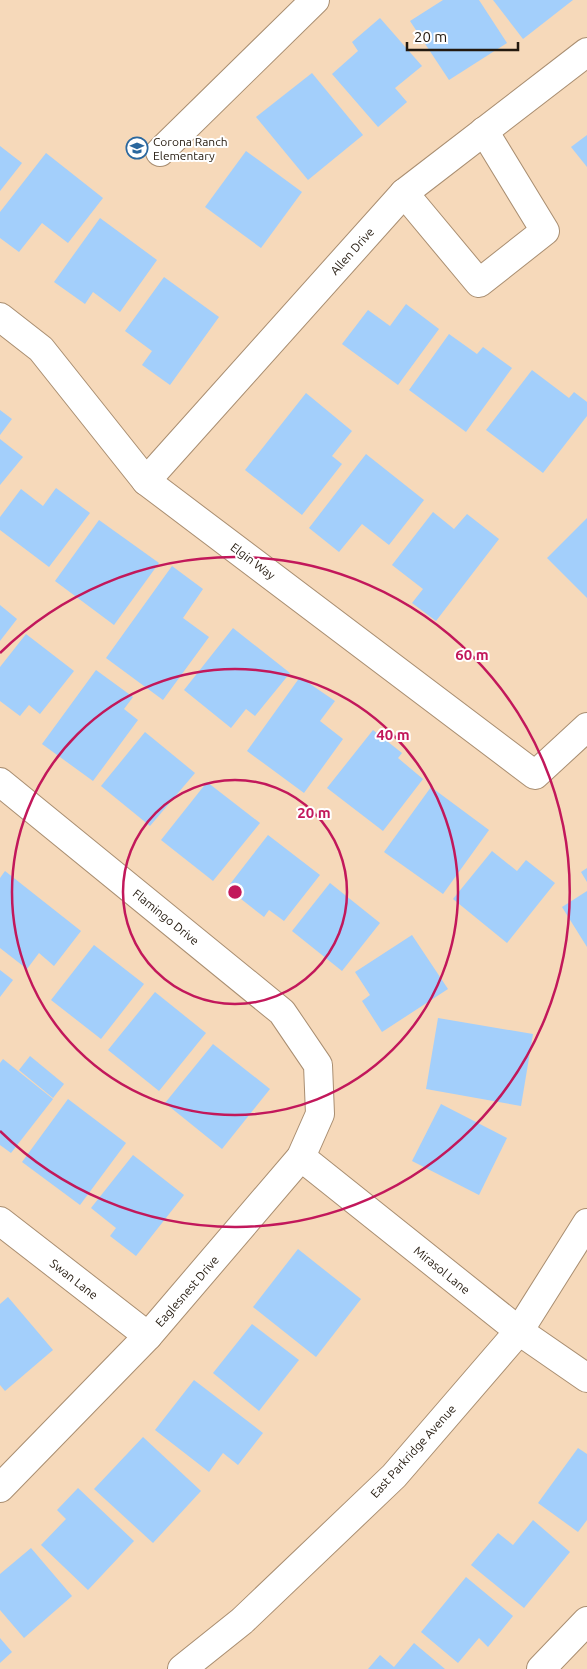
<svg xmlns="http://www.w3.org/2000/svg" width="587" height="1669" viewBox="0 0 587 1669" font-family="Ubuntu,sans-serif">
	<rect width="100%" height="100%" fill="#f6d9ba"/>
	<g fill="#a3cffb">
		<path d="M 443,0 L 479,0 L 507,43 L 449,80 L 410,21 Z"/>
		<path d="M 493,0 L 573,0 L 523,39 Z"/>
		<path d="M 380,18 L 422,66 L 395,88 L 407,102 L 378,127 L 332,74 L 358,51 L 352,42 Z"/>
		<path d="M 312,73 L 363,135 L 308,180 L 256,117 Z"/>
		<path d="M 587,135 L 587,167 L 571,147 Z"/>
		<path d="M 0,146 L 22,163 L 0,191 Z"/>
		<path d="M 246,151 L 302,192 L 261,248 L 205,207 Z"/>
		<path d="M 46,153 L 103,198 L 68,243 L 42,223 L 19,252 L 0,238 L 0,212 Z"/>
		<path d="M 100,218 L 157,260 L 120,312 L 93,292 L 85,304 L 54,282 Z"/>
		<path d="M 164,277 L 219,317 L 170,385 L 142,365 L 152,351 L 125,331 Z"/>
		<path d="M 406,304 L 439,329 L 398,385 L 342,344 L 368,310 L 390,326 Z"/>
		<path d="M 449,334 L 477,354 L 483,347 L 512,368 L 466,432 L 409,390 Z"/>
		<path d="M 532,370 L 569,398 L 574,392 L 587,402 L 587,416 L 543,473 L 486,430 Z"/>
		<path d="M 306,393 L 352,431 L 332,456 L 342,464 L 302,515 L 245,470 Z"/>
		<path d="M 0,410 L 12,419 L 0,435 Z"/>
		<path d="M 0,439 L 23,457 L 0,485 Z"/>
		<path d="M 366,454 L 424,500 L 389,545 L 362,524 L 339,552 L 309,528 Z"/>
		<path d="M 56,488 L 90,513 L 49,567 L 0,530 L 0,517 L 21,489 L 43,506 Z"/>
		<path d="M 433,512 L 454,529 L 467,514 L 499,539 L 436,621 L 412,603 L 423,589 L 392,565 Z"/>
		<path d="M 587,518 L 587,598 L 547,558 Z"/>
		<path d="M 99,520 L 159,563 L 114,625 L 55,581 Z"/>
		<path d="M 172,566 L 203,589 L 183,618 L 209,637 L 163,700 L 106,658 Z"/>
		<path d="M 0,605 L 17,619 L 0,641 Z"/>
		<path d="M 233,628 L 290,673 L 255,716 L 246,709 L 231,728 L 184,690 Z"/>
		<path d="M 26,634 L 74,671 L 40,714 L 29,705 L 20,716 L 0,701 L 0,667 Z"/>
		<path d="M 96,670 L 133,697 L 124,709 L 138,720 L 93,781 L 42,744 Z"/>
		<path d="M 300,677 L 335,701 L 320,721 L 343,739 L 304,793 L 247,751 Z"/>
		<path d="M 373,730 L 402,753 L 398,758 L 423,779 L 383,831 L 327,788 Z"/>
		<path d="M 145,732 L 195,773 L 150,826 L 101,786 Z"/>
		<path d="M 207,782 L 260,823 L 213,881 L 161,840 Z"/>
		<path d="M 431,787 L 489,830 L 443,894 L 384,852 Z"/>
		<path d="M 268,835 L 320,875 L 284,921 L 269,910 L 264,917 L 227,888 Z"/>
		<path d="M 492,851 L 517,871 L 526,860 L 555,883 L 507,943 L 453,899 Z"/>
		<path d="M 587,868 L 587,882 L 581,872 Z"/>
		<path d="M 5,871 L 81,931 L 54,966 L 39,953 L 27,969 L 0,948 L 0,878 Z"/>
		<path d="M 330,883 L 380,923 L 342,971 L 292,931 Z"/>
		<path d="M 587,891 L 587,947 L 562,907 Z"/>
		<path d="M 412,935 L 448,989 L 382,1032 L 362,1001 L 370,995 L 355,972 Z"/>
		<path d="M 94,945 L 144,984 L 101,1039 L 51,1000 Z"/>
		<path d="M 0,970 L 13,980 L 0,997 Z"/>
		<path d="M 155,992 L 206,1033 L 159,1091 L 108,1050 Z"/>
		<path d="M 438,1018 L 533,1034 L 521,1106 L 426,1089 Z"/>
		<path d="M 213,1044 L 270,1089 L 222,1149 L 165,1103 Z"/>
		<path d="M 30,1056 L 64,1084 L 53,1098 L 19,1070 Z"/>
		<path d="M 3,1059 L 53,1099 L 11,1153 L 0,1145 L 0,1063 Z"/>
		<path d="M 68,1099 L 126,1143 L 80,1205 L 22,1162 Z"/>
		<path d="M 441,1104 L 507,1138 L 479,1195 L 412,1161 Z"/>
		<path d="M 133,1155 L 184,1195 L 136,1256 L 110,1236 L 116,1228 L 91,1208 Z"/>
		<path d="M 298,1249 L 361,1299 L 316,1357 L 253,1307 Z"/>
		<path d="M 8,1297 L 53,1350 L 5,1391 L 0,1385 L 0,1304 Z"/>
		<path d="M 252,1324 L 299,1360 L 259,1411 L 213,1373 Z"/>
		<path d="M 194,1380 L 263,1433 L 238,1465 L 223,1453 L 209,1472 L 155,1430 Z"/>
		<path d="M 143,1437 L 201,1491 L 153,1543 L 94,1489 Z"/>
		<path d="M 578,1448 L 587,1454 L 587,1520 L 578,1532 L 538,1503 Z"/>
		<path d="M 78,1488 L 134,1541 L 88,1590 L 41,1545 L 66,1519 L 57,1510 Z"/>
		<path d="M 533,1520 L 570,1552 L 524,1608 L 471,1565 L 498,1533 L 513,1545 Z"/>
		<path d="M 31,1548 L 72,1596 L 24,1638 L 0,1610 L 0,1574 Z"/>
		<path d="M 466,1577 L 513,1616 L 488,1647 L 479,1638 L 458,1663 L 421,1632 Z"/>
		<path d="M 0,1638 L 12,1652 L 0,1663 Z"/>
		<path d="M 414,1643 L 445,1669 L 368,1669 L 380,1655 L 394,1667 Z"/>
	</g>
	<g fill="none" stroke-linecap="round" stroke-linejoin="round">
		<g stroke="#a98e71" stroke-width="30">
			<g id="minor">
				<path d="M 160,152 L 315,0"/>
				<path d="M 404,193 L 479,283 L 545,231 L 484,131"/>
				<path d="M 0,317 L 41,349 L 146,481 L 535,775 L 587,727"/>
				<path d="M 146,481 L 404,193 L 587,52"/>
				<path d="M 0,782 L 282,1012 L 318,1065 L 320,1114 L 301,1157 L 148,1336 L 0,1488"/>
				<path d="M 301,1157 L 519,1331 L 587,1378"/>
				<path d="M 0,1221 L 148,1336"/>
				<path d="M 541,1669 L 587,1621"/>
			</g>
		</g>
		<g stroke="#a98e71" stroke-width="30">
			<path id="major" d="M 182,1669 L 242,1621 L 394,1476 L 519,1331 L 587,1223"/>
		</g>
		<use href="#minor" stroke="#fff" stroke-width="28"/>
		<use href="#major" stroke="#fff" stroke-width="28"/>
	</g>
	<g fill="none" stroke="#c2185b" stroke-width="2.5">
		<circle cx="235" cy="892" r="112"/>
		<circle cx="235" cy="892" r="223"/>
		<path d="M0 653A335 335 0 1 1 0 1131"/>
	</g>
	<defs>
		<g id="school-ring" transform="scale(1.125)"><circle r="9.5" fill="#fff" stroke="#2a679e" stroke-width="1.5"/><path d="M0-5L7-2L0 1L-7-2ZM-4 1L0 2.5L4 1V4Q0 6-4 4Z" fill="#2a679e"/></g>
	</defs>
	<g fill-rule="evenodd">
		<use href="#school-ring" x="137" y="148"/>
	</g>
	<g text-anchor="middle" dominant-baseline="central" stroke-width="4" stroke-linejoin="round" paint-order="stroke">
		<g font-size="12" fill="#23190e" stroke="#fff" text-anchor="start">
			<text x="153" y="141">Corona Ranch<tspan x="153" dy="14">Elementary</tspan></text>
		</g>
		<g font-size="12" fill="#23190e" stroke="#fff">
			<text transform="translate(352 251) rotate(-48)">Allen Drive</text>
			<text transform="translate(253 561) rotate(37)">Elgin Way</text>
			<text transform="translate(166 917) rotate(39)">Flamingo Drive</text>
			<text transform="translate(442 1270) rotate(39)">Mirasol Lane</text>
			<text transform="translate(74 1279) rotate(38)">Swan Lane</text>
			<text transform="translate(187 1291) rotate(-49)">Eaglesnest Drive</text>
			<text transform="translate(413 1451) rotate(-48)">East Parkridge Avenue</text>
		</g>
	</g>
	<circle cx="235" cy="892" r="8" fill="#c2185b" stroke="#fff" stroke-width="2.5"/>
	<g font-size="15" text-anchor="middle" font-weight="bold" fill="#c2185b" stroke="#fff" stroke-width="4" stroke-linejoin="round" paint-order="stroke">
		<text x="472" y="660">60 m</text>
		<text x="393" y="740">40 m</text>
		<text x="314" y="818">20 m</text>
	</g>
	<path d="M407 42v8h111v-8" fill="none" stroke="#23190e" stroke-width="2.5"/>
	<text x="414" y="42" font-size="15" fill="#23190e" stroke="#ffffff" stroke-width="4" paint-order="stroke">20 m</text>
</svg>
